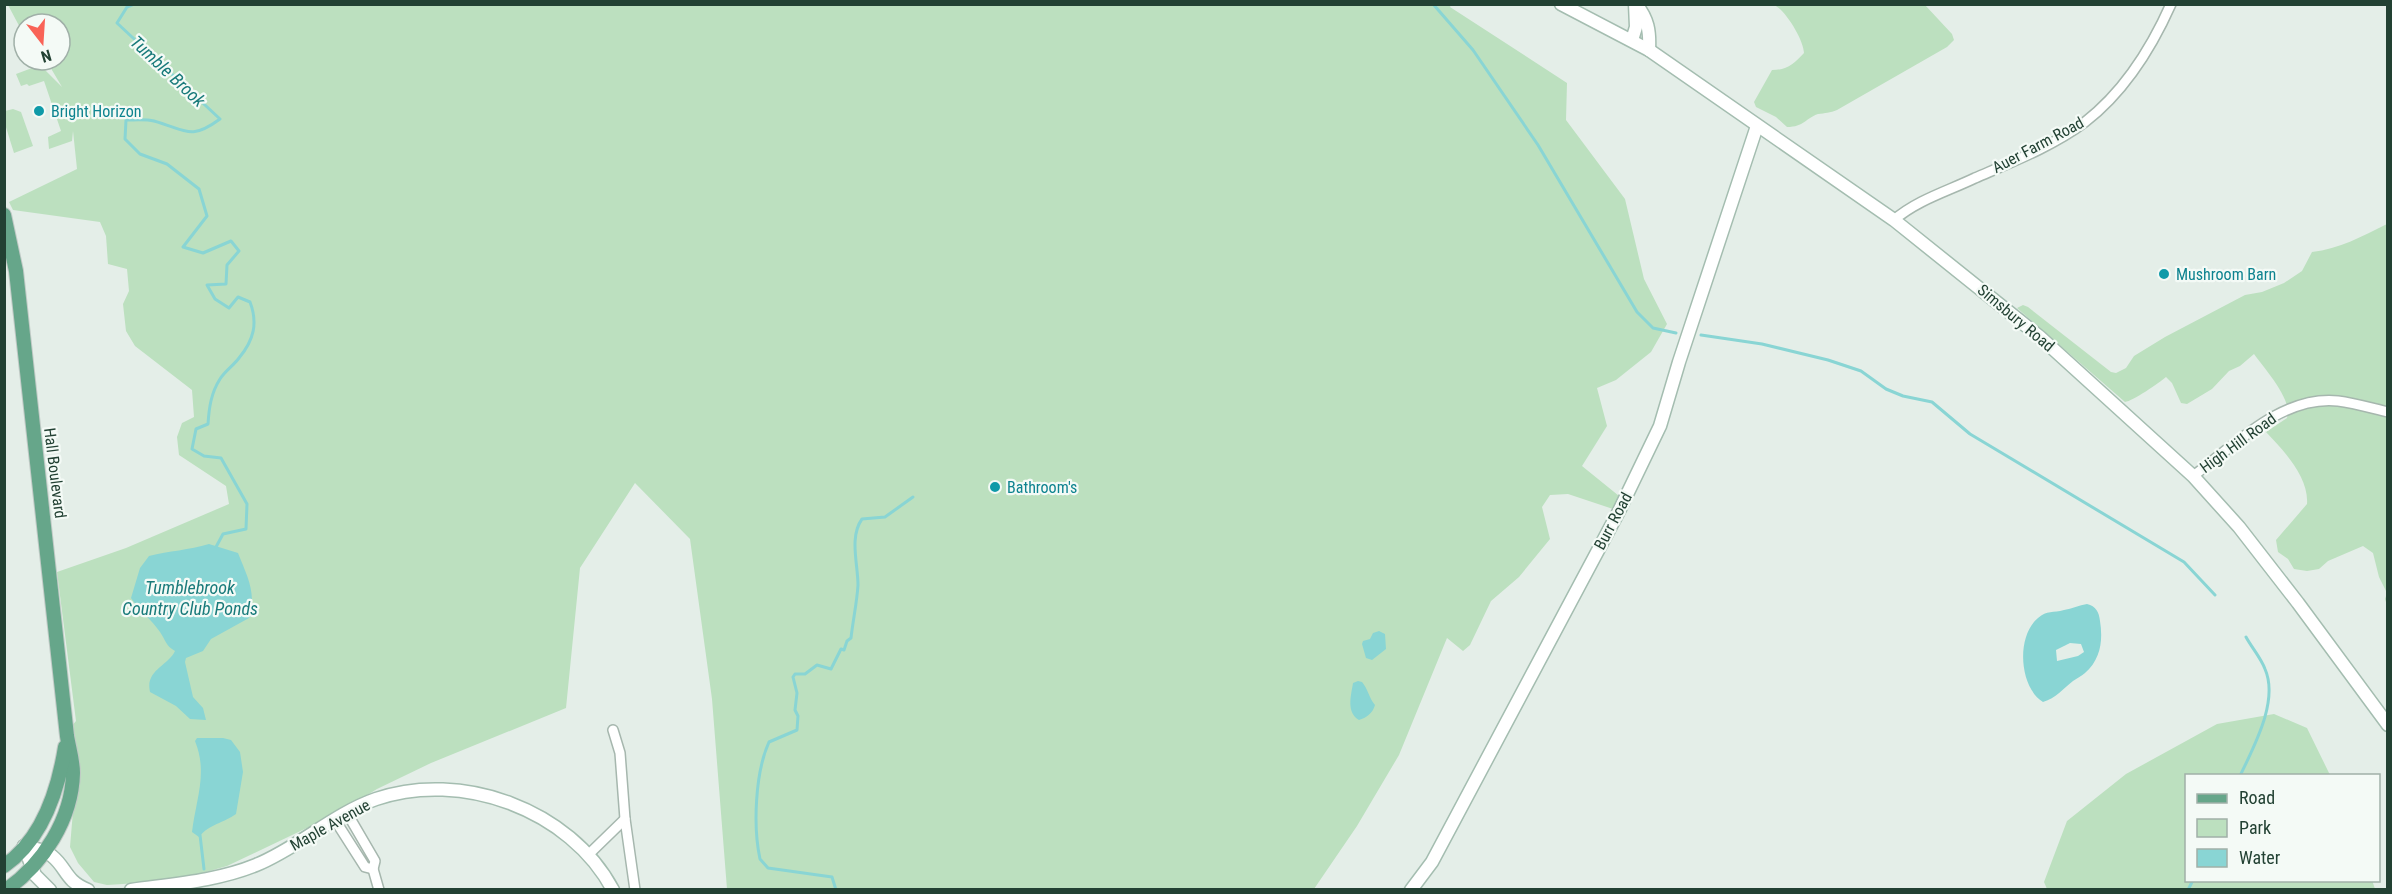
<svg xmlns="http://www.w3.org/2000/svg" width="2392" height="894" viewBox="0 0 2392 894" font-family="'Roboto Condensed',sans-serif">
	<rect width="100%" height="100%" fill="#e4eee8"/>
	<g fill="#bce0bf">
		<path d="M 8,5 L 1451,5 L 1450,7 L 1567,83 L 1566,120 L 1625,199 L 1644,279 L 1667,324 L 1651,352 L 1616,380 L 1597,388 L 1607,426 L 1582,466 L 1624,500 L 1619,511 L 1568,494 L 1550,495 L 1542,507 L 1550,539 L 1519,577 L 1491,601 L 1470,645 L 1463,651 L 1447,638 L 1399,755 L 1357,826 L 1314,889 L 727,889 L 712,699 L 690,539 L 635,483 L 580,568 L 566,708 L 431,763 L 377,789 L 334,815 L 227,866 L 192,876 L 154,882 L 107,885 L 94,882 L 78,863 L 70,847 L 74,799 L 71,727 L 76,721 L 57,572 L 126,548 L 229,504 L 226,486 L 179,455 L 177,437 L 182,423 L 194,417 L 192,390 L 135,346 L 126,331 L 123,304 L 129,291 L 127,269 L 108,264 L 106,236 L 100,222 L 13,210 L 9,202 L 77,169 L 73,131 L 72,141 L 49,149 L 48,137 L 61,131 L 44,81 L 29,86 L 27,84 L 21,86 L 16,74 L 40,65 L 62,87 L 46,60 L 60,60 L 60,24 L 24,24 L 24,35 Z"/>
		<path d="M 1774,5 L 1925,5 L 1952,34 L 1954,40 L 1947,47 L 1837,110 C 1830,113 1825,113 1818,114 C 1806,118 1804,127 1787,127 L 1776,117 L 1756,107 L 1754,102 L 1772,70 C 1787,70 1794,64 1804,53 C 1804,41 1786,10 1774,5 Z"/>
		<path d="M 13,109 L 21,112 L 33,146 L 14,153 L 5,124 L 5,111 Z"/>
		<path d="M 2387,224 L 2387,605 L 2385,599 L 2387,593 L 2379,577 L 2373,553 L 2363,546 L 2328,561 L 2319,569 L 2307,571 L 2294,569 L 2288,559 L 2278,552 L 2276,540 L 2307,504 C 2309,477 2284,451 2266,432 L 2287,418 C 2294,401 2264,368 2254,354 L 2240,366 L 2229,371 L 2212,389 L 2187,404 L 2181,403 L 2172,383 L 2166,377 C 2159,383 2133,401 2125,402 L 2017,308 L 2023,305 L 2028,307 L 2111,372 L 2116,373 L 2126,368 L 2134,356 L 2165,337 L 2245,295 L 2262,292 L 2284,283 L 2302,271 L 2312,252 C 2339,249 2363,236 2387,224 Z"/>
		<path d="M 2274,714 L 2307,728 L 2330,775 L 2186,776 L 2186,880 L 2372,880 L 2375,889 L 2047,889 L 2044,882 L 2067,821 L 2126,774 L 2217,724 Z"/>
	</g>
	<g fill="#89d5d4" fill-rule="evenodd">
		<path d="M 209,544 L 238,553 C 247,576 257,593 249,618 L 211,639 L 203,651 L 186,658 L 185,662 L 193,697 L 203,708 L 206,720 L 190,719 L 176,706 L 150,692 C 145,670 168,666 175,651 C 166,646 166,641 160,632 C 152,620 140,611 131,598 L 140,568 L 149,556 C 169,551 189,550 209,544 Z"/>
		<path d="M 2087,604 C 2096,606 2099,612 2100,621 C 2103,640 2101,659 2085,673 C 2082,676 2077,678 2073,681 C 2063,689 2056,698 2043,702 C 2019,687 2016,636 2038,618 C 2047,610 2053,613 2064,610 C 2072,609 2079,605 2087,604 ZM 2070,643 L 2081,644 L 2084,652 L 2078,656 L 2057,661 L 2056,650 Z"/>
		<path d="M 1379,631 L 1385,634 L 1386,649 L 1372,660 L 1366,658 L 1362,644 L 1363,641 L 1370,639 L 1373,633 Z"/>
		<path d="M 1358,681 L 1362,682 C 1368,689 1369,698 1375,705 C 1373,713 1366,718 1359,720 C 1346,712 1351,696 1353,683 Z"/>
		<path d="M 197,738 L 223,738 L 231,740 L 240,752 L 243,772 L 236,814 C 224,823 209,824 199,837 L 192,832 C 196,799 208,773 195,741 Z"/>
	</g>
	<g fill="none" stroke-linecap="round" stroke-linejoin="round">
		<g stroke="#89d5d4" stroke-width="3">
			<path d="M 134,4 L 127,7 L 117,23 L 220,119 C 190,141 186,130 154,121 C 146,119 135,120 126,120 L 125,139 L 140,154 L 167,164 L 199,189 L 207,216 L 183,247 L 203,253 L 231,241 L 239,251 L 227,265 L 226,284 L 207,285 L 215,299 L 229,308 L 238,297 L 250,302 C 258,323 254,340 239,358 C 233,366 225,371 220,379 C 211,393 209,408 208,424 L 196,429 L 192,449 L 204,456 L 221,458 L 247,504 L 246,529 L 223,534 L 216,547"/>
			<path d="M 1433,4 L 1473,50 L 1538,145 L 1637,312 L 1653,328 L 1676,333"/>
			<path d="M 1701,335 L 1762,344 L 1828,360 L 1861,371 L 1886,389 L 1903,396 L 1932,402 L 1970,434 L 2184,562 L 2215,595"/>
			<path d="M 2240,776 C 2254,746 2279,701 2265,669 C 2261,658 2252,648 2246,637"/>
			<path d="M 200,835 L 204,869"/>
			<path d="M 836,890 L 832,877 L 768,868 L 760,859 C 753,827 755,773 769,742 L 797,730 L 798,716 L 795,710 L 797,693 L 793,677 L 795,674 L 805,674 L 817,665 L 831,669 L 841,649 L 844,650 L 847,641 L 851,638 C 853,620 857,602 858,585 C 858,564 849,537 862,519 L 885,517 L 913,497"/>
			<path d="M 2188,890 L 2193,880"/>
		</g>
		<g stroke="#a6b7ae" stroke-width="12">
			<g id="street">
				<path d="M 1894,220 C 1917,200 1948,191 1975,178 C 2012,162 2053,146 2085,122 C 2125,91 2151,49 2171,4"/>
				<path d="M 2193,476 C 2235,445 2282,395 2338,401 C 2354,403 2371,408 2388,412"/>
				<path d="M 613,730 L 620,753 L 625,819 L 635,890"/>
				<path d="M 335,820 L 365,867 L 373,869 L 375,861 L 347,813"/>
				<path d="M 588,855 L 625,819"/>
				<path d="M 373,869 L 379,890"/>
			</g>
		</g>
		<g stroke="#a4bdb0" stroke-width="15">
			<g id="secondary">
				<path d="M 1561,4 L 1649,50 L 1894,220 L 2040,337 L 2193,476 L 2239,527 L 2298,603 L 2388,725"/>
				<path d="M 1636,4 C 1648,19 1650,31 1649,50"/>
				<path d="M 1632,40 L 1636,27 L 1635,4"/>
				<path d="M 24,846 C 34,849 44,849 52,856 C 67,868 65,881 88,890"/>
				<path d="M 24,846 L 35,875 L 50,890"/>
				<path d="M 131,890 C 173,884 217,881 256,865 C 298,848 333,814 376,799 C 461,770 570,809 613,890"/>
				<path d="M 1411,890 L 1432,862 L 1619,511 L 1660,426 L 1679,362 L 1757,126"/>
			</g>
		</g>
		<g stroke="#c1cac6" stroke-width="16">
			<g id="primary">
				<path d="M 4,215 L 16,271 L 67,736 C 69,748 73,761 73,773 C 72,819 43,864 6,890"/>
				<path d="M 4,866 C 43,839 58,791 65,747"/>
			</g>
		</g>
		<use href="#street" stroke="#fff" stroke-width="9"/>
		<use href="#secondary" stroke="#fff" stroke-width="12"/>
		<use href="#primary" stroke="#66a68a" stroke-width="14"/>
	</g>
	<g fill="#0f9aa8" stroke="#f4faf6" stroke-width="2">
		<circle cx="39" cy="111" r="6"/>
		<circle cx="2164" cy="274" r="6"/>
		<circle cx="995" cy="487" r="6"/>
	</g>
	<g text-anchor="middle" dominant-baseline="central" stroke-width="4.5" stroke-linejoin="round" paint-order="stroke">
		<g font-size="16" fill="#0d838f" stroke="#f4faf6" text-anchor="start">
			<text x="51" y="111">Bright Horizon</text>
			<text x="2176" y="274">Mushroom Barn</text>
			<text x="1007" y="487">Bathroom's</text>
		</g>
		<g font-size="16" fill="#224133" stroke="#f4faf6">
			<text transform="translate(2038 145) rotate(-28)">Auer Farm Road</text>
			<text transform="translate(2016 318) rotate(40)">Simsbury Road</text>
			<text transform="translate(2238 443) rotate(-36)">High Hill Road</text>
			<text transform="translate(55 473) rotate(83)">Hall Boulevard</text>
			<text transform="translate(1613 521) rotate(-62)">Burr Road</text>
			<text transform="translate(330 825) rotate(-29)">Maple Avenue</text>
		</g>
		<g font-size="18" font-style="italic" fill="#187a7a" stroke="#f4faf6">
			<text transform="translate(168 71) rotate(43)">Tumble Brook</text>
			<text x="190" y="587">Tumblebrook<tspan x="190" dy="21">Country Club Ponds</tspan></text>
		</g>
	</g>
	<rect width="2392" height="894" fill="none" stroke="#224133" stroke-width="12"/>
	<rect x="2185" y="774" width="195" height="108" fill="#f4faf6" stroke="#a0b0a8" stroke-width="1.5"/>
	<rect x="2197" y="794" width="30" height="9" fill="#66a68a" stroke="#a0b0a8" stroke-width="1.5"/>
	<text x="2239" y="804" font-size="18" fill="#224133">Road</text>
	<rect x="2197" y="819" width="30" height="18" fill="#bce0bf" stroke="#a0b0a8" stroke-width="1.5"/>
	<text x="2239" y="834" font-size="18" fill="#224133">Park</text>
	<rect x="2197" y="849" width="30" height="18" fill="#89d5d4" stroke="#a0b0a8" stroke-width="1.5"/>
	<text x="2239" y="864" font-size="18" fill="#224133">Water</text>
	<g transform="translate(42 42) rotate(163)"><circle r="28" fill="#f4faf6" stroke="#a0b0a8" stroke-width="1.5"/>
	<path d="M0-4.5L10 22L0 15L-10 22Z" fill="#f96357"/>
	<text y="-9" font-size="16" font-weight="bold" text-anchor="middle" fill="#224133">N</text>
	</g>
</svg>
